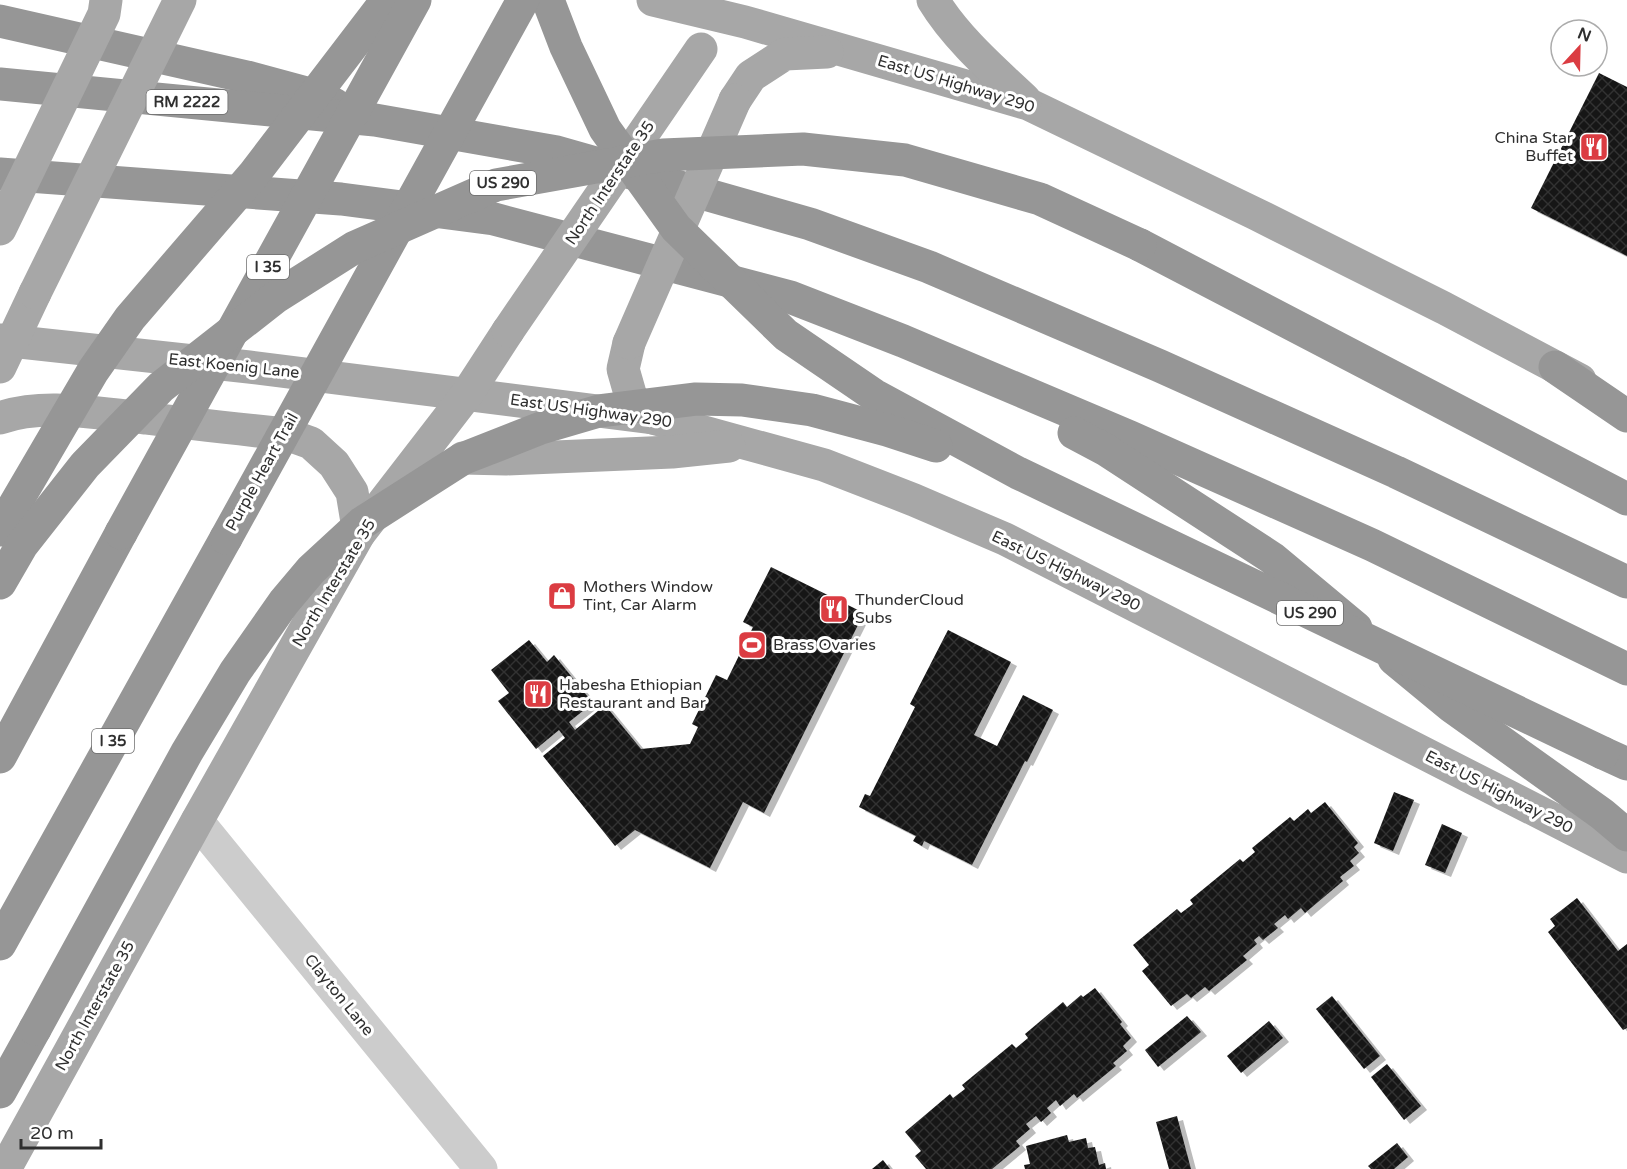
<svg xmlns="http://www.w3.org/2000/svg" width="1627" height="1169" viewBox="0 0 1627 1169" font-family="'Varela Round',sans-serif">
	<defs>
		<pattern id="building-cross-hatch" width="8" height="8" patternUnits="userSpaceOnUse" patternTransform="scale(1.5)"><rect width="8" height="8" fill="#161616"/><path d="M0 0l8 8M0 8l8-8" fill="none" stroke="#303030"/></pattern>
		<filter id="shadow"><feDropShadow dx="6" dy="4" stdDeviation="0" flood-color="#0004"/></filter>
	</defs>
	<rect width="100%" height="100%" fill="#fff"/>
	<g fill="url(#building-cross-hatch)" filter="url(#shadow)">
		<path d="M 1599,73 L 1627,87 L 1627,256 L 1531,208 Z"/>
		<path d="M 771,567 L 864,613 L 764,813 L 743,802 L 710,868 L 635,830 L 615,846 L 543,756 L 565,738 L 559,730 L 536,749 L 498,701 L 509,693 L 491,670 L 529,640 L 547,662 L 554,655 L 593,703 L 569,722 L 575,730 L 605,705 L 641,749 L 690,744 L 698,727 L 692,724 L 716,675 L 727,680 L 753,627 L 743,622 Z"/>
		<path d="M 948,630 L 1011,662 L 974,735 L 997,746 L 1023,695 L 1053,710 L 1027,762 L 1025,761 L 972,865 L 924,841 L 922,846 L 913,841 L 916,836 L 859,807 L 865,794 L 870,796 L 915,707 L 910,704 Z"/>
		<path d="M 1394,792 L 1414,800 L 1393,851 L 1374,843 Z"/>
		<path d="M 1325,802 L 1358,843 L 1354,847 L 1359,853 L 1350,861 L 1354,866 L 1340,877 L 1343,881 L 1305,913 L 1301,908 L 1288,919 L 1285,915 L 1274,924 L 1278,928 L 1263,940 L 1259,936 L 1254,940 L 1257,944 L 1243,956 L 1247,960 L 1209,991 L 1205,987 L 1191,998 L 1187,994 L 1171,1006 L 1142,971 L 1149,965 L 1133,945 L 1177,909 L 1181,913 L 1193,904 L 1190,900 L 1240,859 L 1243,862 L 1255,852 L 1252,848 L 1290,817 L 1294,821 L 1308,809 L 1311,813 Z"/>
		<path d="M 1442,824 L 1462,833 L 1445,873 L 1425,865 Z"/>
		<path d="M 1577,898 L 1618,951 L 1627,944 L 1627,1028 L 1623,1030 L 1548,932 L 1555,926 L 1550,919 Z"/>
		<path d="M 1095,988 L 1122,1022 L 1120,1024 L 1131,1038 L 1123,1046 L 1127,1051 L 1113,1063 L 1116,1066 L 1077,1098 L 1074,1094 L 1060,1106 L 1056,1100 L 1047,1108 L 1051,1113 L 1041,1122 L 1036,1116 L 1026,1124 L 1030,1129 L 1016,1141 L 1020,1146 L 992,1169 L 926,1169 L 915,1156 L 921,1151 L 905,1132 L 950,1094 L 953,1098 L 965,1089 L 962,1085 L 1012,1044 L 1016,1048 L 1028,1038 L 1025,1034 L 1063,1002 L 1067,1007 L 1081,995 L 1083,997 Z"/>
		<path d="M 1332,996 L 1380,1056 L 1364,1069 L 1316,1009 Z"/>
		<path d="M 1187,1016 L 1201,1032 L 1158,1067 L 1145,1050 Z"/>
		<path d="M 1269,1021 L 1283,1038 L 1241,1073 L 1227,1056 Z"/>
		<path d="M 1387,1064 L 1421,1106 L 1404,1120 L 1371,1077 Z"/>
		<path d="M 1177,1116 L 1178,1120 L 1191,1169 L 1169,1169 L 1156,1122 Z"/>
		<path d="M 1067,1135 L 1069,1142 L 1086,1138 L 1088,1148 L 1095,1147 L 1099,1165 L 1105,1163 L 1106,1169 L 1025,1169 L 1024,1165 L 1030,1164 L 1026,1146 Z"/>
		<path d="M 1397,1143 L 1408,1157 L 1394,1169 L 1371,1169 L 1368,1166 Z"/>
		<path d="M 883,1160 L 890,1169 L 872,1169 Z"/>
	</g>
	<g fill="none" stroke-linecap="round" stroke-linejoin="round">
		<path stroke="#ccc" stroke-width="33" d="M 197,821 L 481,1169"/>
		<g stroke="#a7a7a7" stroke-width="33">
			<path d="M 653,0 L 745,22 L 1028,104 L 1256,214 L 1444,308 L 1580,380"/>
			<path d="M 933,0 C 956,38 993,70 1025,100"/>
			<path d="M 735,100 L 751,76 L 785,54 L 827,52"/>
			<path d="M 0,340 L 249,367 L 653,418 L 824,465 L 914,500 L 1005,539 L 1627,857"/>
			<path d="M 629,343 L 623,369 L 631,397 L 653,418"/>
			<path d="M 0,367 L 35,293"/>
			<path d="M 0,418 C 43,402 100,414 145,418 C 192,424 239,429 286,434 L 311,443 L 334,464 L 352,492 L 359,534"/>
			<path d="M 463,458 L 506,459 L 672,452 L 729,446"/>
			<path d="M 5,1169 L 197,821 L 359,534 L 467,394 L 508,331"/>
		</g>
		<g stroke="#969696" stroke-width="33">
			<path d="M 0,21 L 247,77 L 306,93 L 334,104"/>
			<path d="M 0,84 L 375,120 L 557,152 L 810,224 L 929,267 L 1160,366 L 1396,472 L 1627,582"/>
			<path d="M 0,174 L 341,199 L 494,219 L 790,297 L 903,341 L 1130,437 L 1372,545 L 1627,669"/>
			<path d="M 1140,245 L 1627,499"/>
			<path d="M 1555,367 L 1627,416"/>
			<path d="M 1074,433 L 1106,450 L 1272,558 L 1356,628"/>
			<path d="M 1394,659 L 1451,706 L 1602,814 L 1627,835"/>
			<path d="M 1603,753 L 1627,764"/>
			<path d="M 0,757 L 121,533"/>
			<path d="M 0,944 L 226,538"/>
			<path d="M 0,1092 L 35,1029"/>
		</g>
		<g stroke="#a7a7a7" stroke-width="33">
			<path d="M 0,229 L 104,14 L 106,0"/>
			<path d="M 35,293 L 180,0"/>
			<path d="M 508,331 L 701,49"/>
			<path d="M 629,343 L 735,100"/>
		</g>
		<g stroke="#969696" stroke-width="33">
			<path d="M 548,0 L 566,47 L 605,129 L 676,228 L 786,335 L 874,395 L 1018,473 L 1603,753"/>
			<path d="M 0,530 L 93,371 L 130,318 L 254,174 L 387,0"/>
			<path d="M 121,533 L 415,0"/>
			<path d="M 226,538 L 523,0"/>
			<path d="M 0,583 L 22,545 L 85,465 L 161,387 L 276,297 L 355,247 L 496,185 L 663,155 L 803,149 L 905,160 L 1040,199 L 1140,245"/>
			<path d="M 35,1029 L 187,752 L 235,672 L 284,602 L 311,570 L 362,523 L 462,459 L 541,428 L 599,411 L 696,399 L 742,400 L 812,410 L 887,430 L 936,446"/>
		</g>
	</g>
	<defs>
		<g id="restaurant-square" transform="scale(1.5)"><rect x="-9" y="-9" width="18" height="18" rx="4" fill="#db3c42" stroke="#fff"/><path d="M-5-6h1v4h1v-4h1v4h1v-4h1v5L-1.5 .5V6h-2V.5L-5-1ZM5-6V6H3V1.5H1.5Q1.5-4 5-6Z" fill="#fff"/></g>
		<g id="shop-square" transform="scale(1.5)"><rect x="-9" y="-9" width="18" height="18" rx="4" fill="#db3c42" stroke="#fff"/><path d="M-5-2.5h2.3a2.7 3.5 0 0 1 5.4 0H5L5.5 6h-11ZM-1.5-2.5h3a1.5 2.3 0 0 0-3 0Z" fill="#fff"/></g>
		<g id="stadium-square" transform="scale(1.5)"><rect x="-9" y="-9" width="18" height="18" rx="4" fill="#db3c42" stroke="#fff"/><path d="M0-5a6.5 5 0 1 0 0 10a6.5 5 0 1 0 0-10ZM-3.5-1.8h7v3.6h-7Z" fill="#fff"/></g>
	</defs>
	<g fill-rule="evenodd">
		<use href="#restaurant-square" x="1594" y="147"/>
		<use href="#shop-square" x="562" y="596"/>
		<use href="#restaurant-square" x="834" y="609"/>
		<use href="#stadium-square" x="752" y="645"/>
		<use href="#restaurant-square" x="538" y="694"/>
	</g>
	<g text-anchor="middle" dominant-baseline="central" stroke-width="6" stroke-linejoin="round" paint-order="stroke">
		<g fill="#fff" stroke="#6d6d6d" stroke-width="1.5">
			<rect x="146.5" y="90" width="81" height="24" rx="4.5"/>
			<rect x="470" y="171" width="66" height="24" rx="4.5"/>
			<rect x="247" y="255" width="42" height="24" rx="4.5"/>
			<rect x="1277" y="601" width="66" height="24" rx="4.5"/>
			<rect x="92" y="729" width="42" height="24" rx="4.5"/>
		</g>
		<g font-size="15" font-weight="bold" fill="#2f2f2f">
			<text x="187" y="102">RM 2222</text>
			<text x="503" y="183">US 290</text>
			<text x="268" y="267">I 35</text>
			<text x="1310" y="613">US 290</text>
			<text x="113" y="741">I 35</text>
		</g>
		<g font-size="16" fill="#2f2f2f" stroke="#fff">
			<text transform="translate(956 84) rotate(17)">East US Highway 290</text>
			<text transform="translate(610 183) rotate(-56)">North Interstate 35</text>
			<text transform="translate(234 366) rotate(6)">East Koenig Lane</text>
			<text transform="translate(591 411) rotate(8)">East US Highway 290</text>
			<text transform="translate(262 472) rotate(-61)">Purple Heart Trail</text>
			<text transform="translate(1066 571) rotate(26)">East US Highway 290</text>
			<text transform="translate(334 583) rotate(-59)">North Interstate 35</text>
			<text transform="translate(1499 792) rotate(27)">East US Highway 290</text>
			<text transform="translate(339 995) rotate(51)">Clayton Lane</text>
			<text transform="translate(95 1006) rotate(-61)">North Interstate 35</text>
		</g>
		<g font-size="16" fill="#2f2f2f" stroke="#fff" text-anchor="start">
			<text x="1573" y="138" text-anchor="end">China Star<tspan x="1573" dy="18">Buffet</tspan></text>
			<text x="583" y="587">Mothers Window<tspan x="583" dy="18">Tint, Car Alarm</tspan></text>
			<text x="855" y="600">ThunderCloud<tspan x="855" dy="18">Subs</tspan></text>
			<text x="773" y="645">Brass Ovaries</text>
			<text x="559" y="685">Habesha Ethiopian<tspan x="559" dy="18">Restaurant and Bar</tspan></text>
		</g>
	</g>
	<g transform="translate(1579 48) rotate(22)"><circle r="28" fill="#ffffff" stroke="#acacac" stroke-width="1.5"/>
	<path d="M0-4.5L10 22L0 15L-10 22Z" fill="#db3c42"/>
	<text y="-9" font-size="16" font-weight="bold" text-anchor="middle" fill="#2f2f2f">N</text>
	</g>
	<path d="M21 1139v9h80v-9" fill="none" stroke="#2f2f2f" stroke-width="3"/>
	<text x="30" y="1139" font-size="18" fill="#2f2f2f" stroke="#ffffff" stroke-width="4.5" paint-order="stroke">20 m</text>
</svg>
